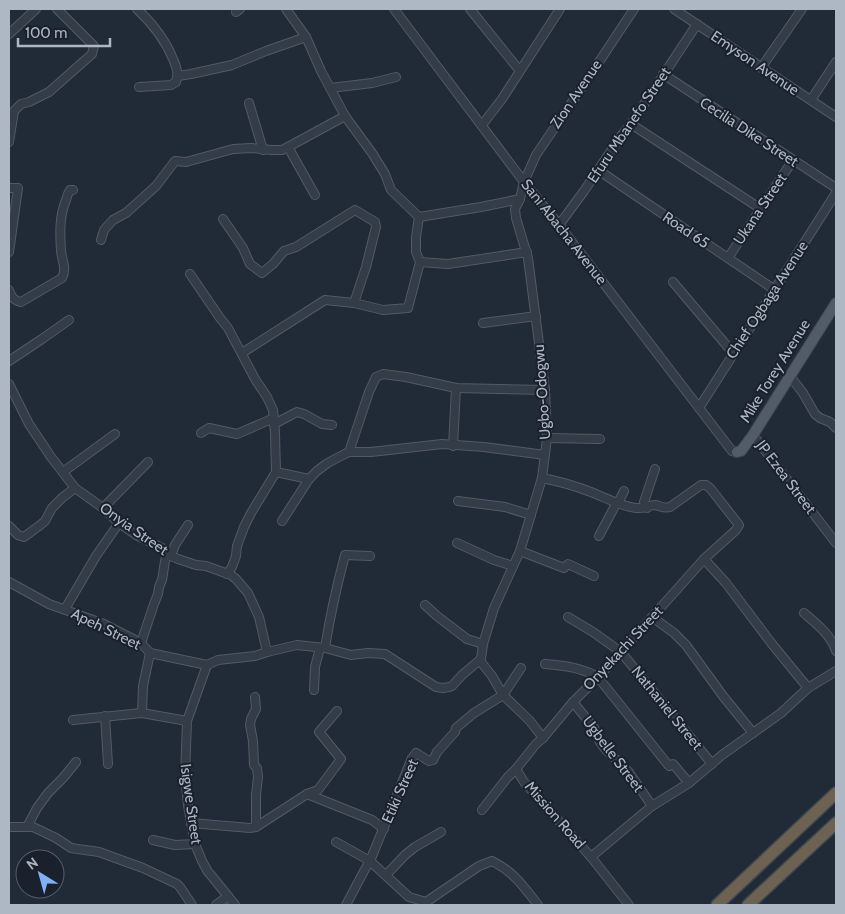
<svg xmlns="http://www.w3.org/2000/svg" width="845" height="914" viewBox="0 0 845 914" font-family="Cabin,sans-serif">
	<rect width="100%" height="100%" fill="#212a37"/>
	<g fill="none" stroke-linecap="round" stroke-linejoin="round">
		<g stroke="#515a65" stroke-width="10">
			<g id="minor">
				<path d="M 137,9 C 153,24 165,39 173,59 C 177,67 179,74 176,82 L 171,85 L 139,87"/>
				<path d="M 286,9 L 306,37 L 321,71 L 345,116 L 372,153 L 385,174 L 391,190 L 419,217 L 481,207 L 520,199"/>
				<path d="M 394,9 L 524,182 L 559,225 L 732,451 L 737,452"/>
				<path d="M 470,9 L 520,71"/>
				<path d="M 674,9 L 836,117"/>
				<path d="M 236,12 L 240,9"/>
				<path d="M 9,34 L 36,9"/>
				<path d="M 761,68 L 802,9"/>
				<path d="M 663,74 L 836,188"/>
				<path d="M 178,76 L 191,74 L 232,65 L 266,51 L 306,37"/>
				<path d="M 330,88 L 372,83 L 396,77"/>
				<path d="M 811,100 L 836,62"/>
				<path d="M 249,103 L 263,150"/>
				<path d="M 631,124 L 761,209"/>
				<path d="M 482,125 L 502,99 L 560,9"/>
				<path d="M 9,142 L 14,111 L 21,104 L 29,102 L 49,92 L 92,54 L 94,46 L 57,9"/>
				<path d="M 288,147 L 315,195"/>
				<path d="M 598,170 L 775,290"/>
				<path d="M 9,188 L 18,188 L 9,252"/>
				<path d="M 223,219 L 243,248 L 250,264 L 262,273 L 273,264 L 284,251 L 296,247 L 355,210 L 375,222 L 376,227 L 366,267 L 354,303"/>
				<path d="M 559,225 L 584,191 L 621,136 L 631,124 L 697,24"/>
				<path d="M 101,240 L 104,230 L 113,220 L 126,213 L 156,186 L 175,161 L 186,162 L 233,149 L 251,148 L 272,150 L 282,150 L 288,147 L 345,116"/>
				<path d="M 728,258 L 793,160"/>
				<path d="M 420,262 L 448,264 L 527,252"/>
				<path d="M 190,274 L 220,318 L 228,328 L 255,379 L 267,397 L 273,410 L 275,433 L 276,472 L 251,513 L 244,527 L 237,546 L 236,556 L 232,567 L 227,574"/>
				<path d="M 673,282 L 733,353"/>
				<path d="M 9,290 C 11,297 14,301 21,302 L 62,278 C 67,268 62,261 61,251 C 60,234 59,217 66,200 C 67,196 68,193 70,190 L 73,190"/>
				<path d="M 483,323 L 536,316"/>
				<path d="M 242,353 L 325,300 L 354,303 L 383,310 L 408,308 L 420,262 L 416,252 L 416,237 L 419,217"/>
				<path d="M 9,361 L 42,339 L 69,320"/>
				<path d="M 790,376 L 803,393 L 815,414 L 820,418 L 830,422 L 836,428"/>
				<path d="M 9,384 L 29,424 L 51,457 L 75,488 L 103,508 L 119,523 L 136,535 L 168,551 L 171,556 L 178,559 L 196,565 L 206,566 L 231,575 L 236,579 L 248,593 L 259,617 L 267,652"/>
				<path d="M 699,408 L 836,193"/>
				<path d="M 274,424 L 297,412 L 304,414 L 322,424 L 332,425"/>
				<path d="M 201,433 L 209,428 L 237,434 L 274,418"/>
				<path d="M 753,435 L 836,543"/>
				<path d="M 547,438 L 600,439"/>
				<path d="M 453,446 L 456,388"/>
				<path d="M 349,452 L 371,452 L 442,444 L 484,447 L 545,455"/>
				<path d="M 63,472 L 115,434"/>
				<path d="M 276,472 L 309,479 C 321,465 333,460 349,452 L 369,392 L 376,377 L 383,374 L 406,377 L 456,388 L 545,390"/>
				<path d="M 542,478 C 557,481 573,485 588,491 C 603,496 619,506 636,508 C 644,509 649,505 655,505 C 661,506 664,509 670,507 L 701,485 L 706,485 L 710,488 L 739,525 L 736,530 L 704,559 L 621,652 L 598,677 L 573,702 L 543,738"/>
				<path d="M 458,501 L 505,507 L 531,515"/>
				<path d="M 618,503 L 624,491"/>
				<path d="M 103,508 L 148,462"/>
				<path d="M 647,508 L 644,502 L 655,469"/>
				<path d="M 282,521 L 309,479"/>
				<path d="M 9,526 L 18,535 L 24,537 L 39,526 L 45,521 L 52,508 L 63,497 L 75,488"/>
				<path d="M 599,536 L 617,502"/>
				<path d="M 457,543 L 494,560 L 513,566"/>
				<path d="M 520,551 L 564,568 L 568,564 L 594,576"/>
				<path d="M 171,556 L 175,545 L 188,525"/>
				<path d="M 704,559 L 726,583 L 772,644 L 808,688"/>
				<path d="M 9,582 L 49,604 L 104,624 L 141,643 L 150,653 L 207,665"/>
				<path d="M 425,605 L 437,616 L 467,639 L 483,644"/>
				<path d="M 65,609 L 96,556 L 119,523"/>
				<path d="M 804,613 C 817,624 831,635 836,651"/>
				<path d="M 568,617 L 593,632 L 621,652 L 712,764"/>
				<path d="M 652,617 L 674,633 L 686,645 L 723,696 L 753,733"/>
				<path d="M 141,643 L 154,604 L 158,594 L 159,587 L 162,580 L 165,561 L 168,551"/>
				<path d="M 325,648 C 330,616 337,585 345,555 L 370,556"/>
				<path d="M 545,664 C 567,666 577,667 597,676 L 669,766 L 673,764 L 689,783"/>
				<path d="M 207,665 L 218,660 L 255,656 L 267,652 L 297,645 L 325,648 L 351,655 L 368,653 L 385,654 L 436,687 L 443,688 L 449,687 L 452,686 L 462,675 L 481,659"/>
				<path d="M 207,665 L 187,721 L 185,776 L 188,805 L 195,844 L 202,861 L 208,872 L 210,874 L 235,905"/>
				<path d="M 314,690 L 315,667 L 320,648"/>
				<path d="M 255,697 L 256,709 L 251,719 L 250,725 L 253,741 L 254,765 L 257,768 L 258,777 L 256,795 L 256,827"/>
				<path d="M 573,702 L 594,728 L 600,742 L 606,750 L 628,771 L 652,806"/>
				<path d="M 142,713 L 143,686 L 150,653"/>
				<path d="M 105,716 L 108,764"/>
				<path d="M 73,720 L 142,713 L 187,721"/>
				<path d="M 307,794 L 372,820 L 384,829"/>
				<path d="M 482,810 L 507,778 L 516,769"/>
				<path d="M 191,823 L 250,828 L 256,827 L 307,794 L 318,790 L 341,759 L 319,732 L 337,711"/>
				<path d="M 9,827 L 33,827 L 56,838 L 71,848 L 99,852 L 143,868 L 177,884 L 180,887 L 192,905"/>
				<path d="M 27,827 L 37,808 L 48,793 L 63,778 L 76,762"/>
				<path d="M 153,840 L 175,845 L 195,844"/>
				<path d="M 336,842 L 370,861 L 409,897 L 426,902 L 479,866 L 492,861 C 514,872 523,886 538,905"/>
				<path d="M 591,857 L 652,806 L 689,783 L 722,755 L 781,713 L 808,688 L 836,671"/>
				<path d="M 386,875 L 405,855 L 415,847 L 441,832"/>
				<path d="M 216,905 L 228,896"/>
				<path d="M 346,905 L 364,871 L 370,861 L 412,758 L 416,753 L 429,761 L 433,760 L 437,752 L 455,732 L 456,728 L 474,713 L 503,695 L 521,668"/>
				<path d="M 629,905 L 591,857 L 524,782 L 516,769 L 536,744 L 543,738 L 530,721 L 503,695 L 492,676 L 481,662 L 481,659 L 483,644 L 494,608 L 520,551 L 542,478 L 547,438 L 545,390 L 528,258 L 516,218 L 515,209 L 520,199 L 524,182 L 536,155 L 591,74 L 634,9"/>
			</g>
		</g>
		<g stroke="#3d4551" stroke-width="12">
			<path id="major" d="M 737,452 L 741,451 L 753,435 L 836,303"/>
		</g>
		<g stroke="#3e4752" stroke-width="14">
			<g id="highway">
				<path d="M 717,905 L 836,793"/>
				<path d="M 748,905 L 836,823"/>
			</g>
		</g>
		<use href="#minor" stroke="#343c47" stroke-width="8"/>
		<use href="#major" stroke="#525b68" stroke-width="10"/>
		<use href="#highway" stroke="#6d6251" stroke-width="11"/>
	</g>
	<g text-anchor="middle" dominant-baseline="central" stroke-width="4" stroke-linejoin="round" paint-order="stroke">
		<g font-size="15" fill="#aeb7c4" stroke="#1a212c">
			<text transform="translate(755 63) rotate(34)">Emyson Avenue</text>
			<text transform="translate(576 94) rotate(-56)">Zion Avenue</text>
			<text transform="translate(629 125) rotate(-56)">Efuru Mbanefo Street</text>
			<text transform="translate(749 132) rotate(33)">Cecilia Dike Street</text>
			<text transform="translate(760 209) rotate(-56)">Ukana Street</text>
			<text transform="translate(686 230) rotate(34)">Road 65</text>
			<text transform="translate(564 232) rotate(52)">Sani Abacha Avenue</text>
			<text transform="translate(767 300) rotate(-57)">Chief Ogbaga Avenue</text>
			<text transform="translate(775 371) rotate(-58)">Mike Torey Avenue</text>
			<text transform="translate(542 392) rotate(-94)">Ugbo-Odogwu</text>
			<text transform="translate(786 477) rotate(53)">JP Ezea Street</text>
			<text transform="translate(134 529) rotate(35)">Onyia Street</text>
			<text transform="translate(106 629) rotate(26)">Apeh Street</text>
			<text transform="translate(623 648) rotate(-47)">Onyekachi Street</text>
			<text transform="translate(667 708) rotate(51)">Nathaniel Street</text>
			<text transform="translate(613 754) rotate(53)">Ugbelle Street</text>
			<text transform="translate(400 791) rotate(-66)">Etiki Street</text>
			<text transform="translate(191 804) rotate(82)">Isigwe Street</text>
			<text transform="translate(555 815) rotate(49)">Mission Road</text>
		</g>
	</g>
	<rect width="845" height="914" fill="none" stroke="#aeb7c4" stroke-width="20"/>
	<g transform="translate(40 874) rotate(323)"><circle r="24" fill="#1a212c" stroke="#555d69"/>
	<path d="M0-4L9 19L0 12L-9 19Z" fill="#82b0f5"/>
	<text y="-8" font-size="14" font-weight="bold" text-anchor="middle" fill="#aeb7c4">N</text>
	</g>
	<path d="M18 38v8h92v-8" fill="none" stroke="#aeb7c4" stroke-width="2.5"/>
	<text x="25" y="38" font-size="15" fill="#aeb7c4" stroke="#1a212c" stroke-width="4" paint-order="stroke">100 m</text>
</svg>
